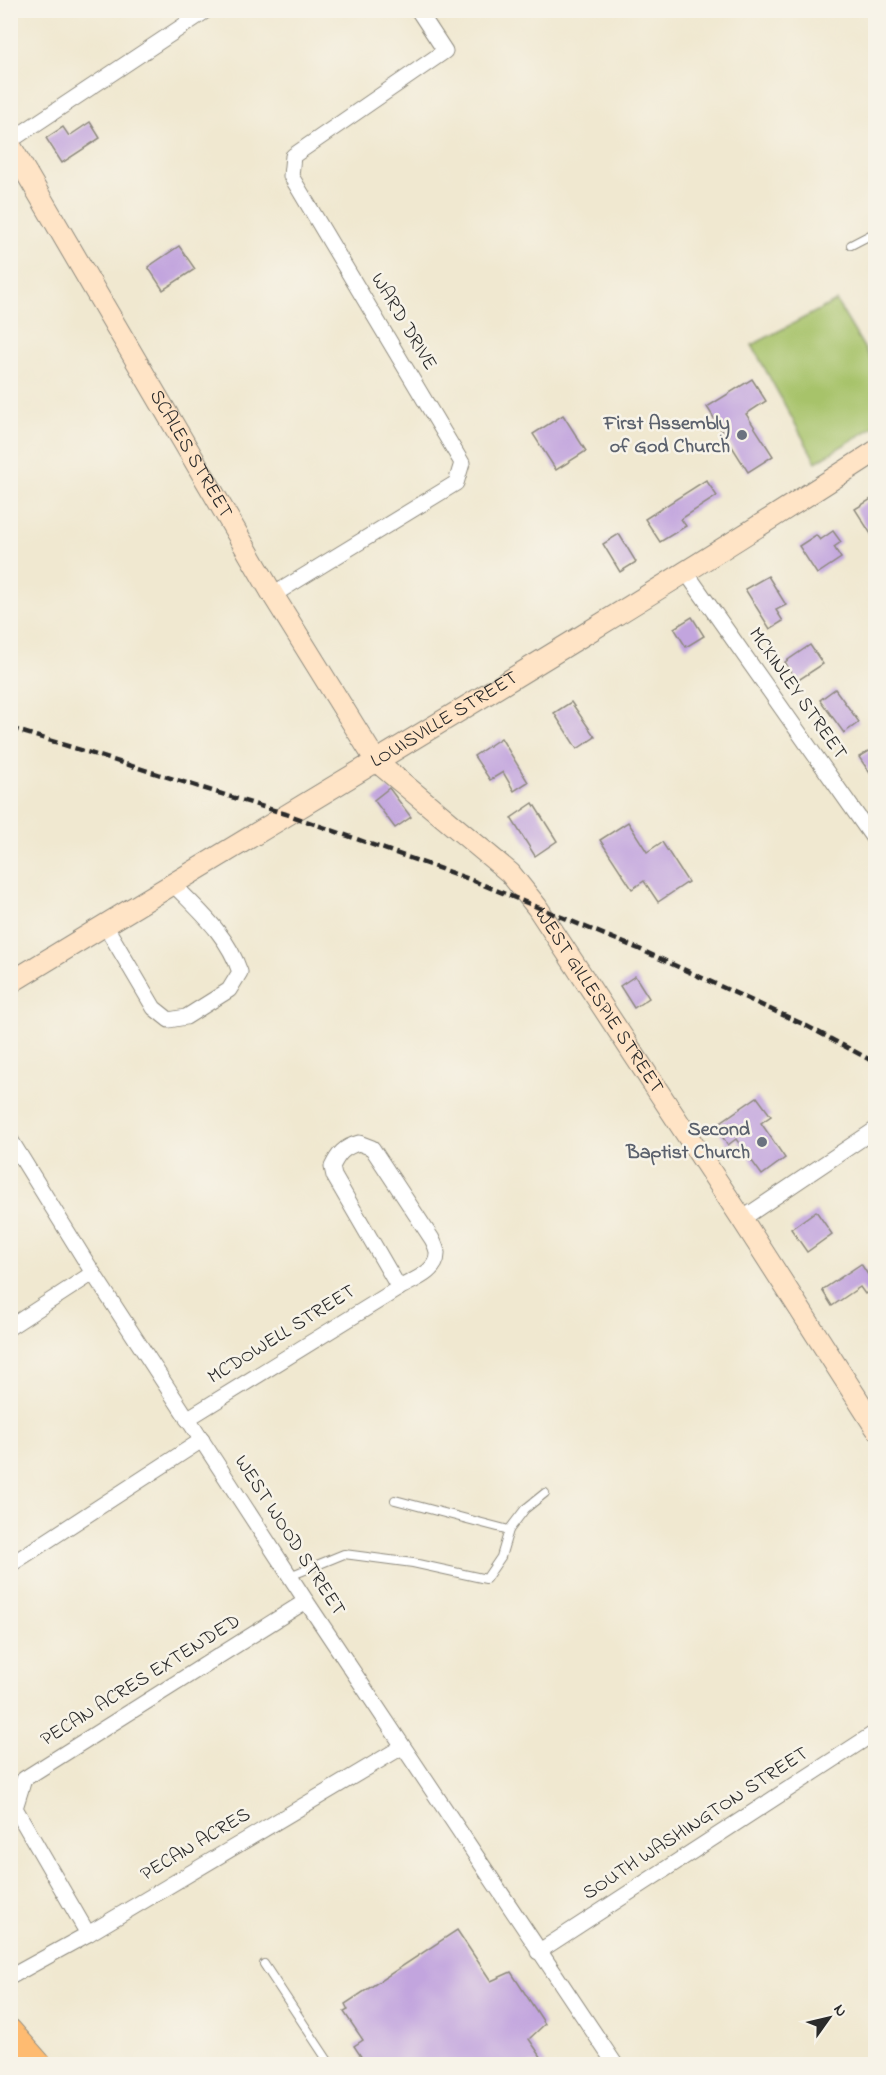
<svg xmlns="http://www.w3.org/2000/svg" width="886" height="2075" viewBox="0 0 886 2075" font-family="'Indie Flower',sans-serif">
	<rect width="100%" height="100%" fill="#f7f3e8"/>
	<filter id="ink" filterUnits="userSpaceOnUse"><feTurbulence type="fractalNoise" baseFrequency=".0167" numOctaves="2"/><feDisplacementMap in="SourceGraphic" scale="12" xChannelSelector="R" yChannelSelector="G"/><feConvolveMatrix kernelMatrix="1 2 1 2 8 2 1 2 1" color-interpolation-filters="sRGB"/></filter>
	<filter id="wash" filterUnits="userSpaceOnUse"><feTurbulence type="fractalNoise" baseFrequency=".008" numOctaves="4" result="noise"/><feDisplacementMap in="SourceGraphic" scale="24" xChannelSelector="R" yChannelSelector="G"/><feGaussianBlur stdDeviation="1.35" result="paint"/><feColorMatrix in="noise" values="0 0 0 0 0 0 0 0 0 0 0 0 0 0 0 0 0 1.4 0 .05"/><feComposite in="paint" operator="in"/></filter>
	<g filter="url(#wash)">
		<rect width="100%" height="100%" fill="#f0e8d0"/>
		<path fill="#a7c36a" stroke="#69774a" stroke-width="1.5" d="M 836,301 L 875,366 L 875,426 L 816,462 L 752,345 Z"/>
		<g id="blocks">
			<g fill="#c2a5de">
				<path d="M 90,122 L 100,138 L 62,163 L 46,138 L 63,127 L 69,136 Z"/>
				<path d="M 179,246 L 195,269 L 163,290 L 148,267 Z"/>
				<path d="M 752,379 L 766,401 L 746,414 L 773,456 L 748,472 L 707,407 Z"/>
				<path d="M 563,415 L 586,451 L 556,470 L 533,434 Z"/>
				<path d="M 706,480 L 717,496 L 681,519 L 686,526 L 660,542 L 645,519 Z"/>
				<path d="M 876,496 L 876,542 L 855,509 Z"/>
				<path d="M 833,531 L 841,542 L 834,547 L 841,558 L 817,574 L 799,546 L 816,535 L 820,540 Z"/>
				<path d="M 619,534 L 636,562 L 620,572 L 603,544 Z"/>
				<path d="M 768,576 L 786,605 L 776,610 L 783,621 L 770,629 L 745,589 Z"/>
				<path d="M 692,617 L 704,636 L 686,647 L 674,628 Z"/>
				<path d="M 810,645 L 823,664 L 797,681 L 785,662 Z"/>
				<path d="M 835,689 L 859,722 L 844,733 L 820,700 Z"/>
				<path d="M 571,702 L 595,737 L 577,749 L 554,713 Z"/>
				<path d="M 501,738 L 528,782 L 514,791 L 503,772 L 490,780 L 474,756 Z"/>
				<path d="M 876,747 L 876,782 L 859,757 Z"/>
				<path d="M 389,788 L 411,817 L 395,828 L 374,800 Z"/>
				<path d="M 533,803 L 557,841 L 535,856 L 511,818 Z"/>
				<path d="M 628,822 L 647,852 L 662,842 L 688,882 L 658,902 L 644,881 L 632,889 L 600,840 Z"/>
				<path d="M 635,976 L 649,998 L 634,1008 L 620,986 Z"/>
				<path d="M 757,1097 L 771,1116 L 761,1123 L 785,1158 L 762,1175 L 736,1139 L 728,1145 L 715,1126 Z"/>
				<path d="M 816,1211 L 832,1234 L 807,1252 L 791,1229 Z"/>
				<path d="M 861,1264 L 876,1287 L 865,1294 L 860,1287 L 832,1306 L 822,1290 Z"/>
				<path d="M 457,1930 L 491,1981 L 511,1972 L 545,2024 L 529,2039 L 546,2064 L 366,2064 L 354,2046 L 363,2040 L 344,2012 L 348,2010 L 345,2004 Z"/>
			</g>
		</g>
	</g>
	<g filter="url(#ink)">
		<use href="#blocks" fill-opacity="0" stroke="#8e8a7e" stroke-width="1.5"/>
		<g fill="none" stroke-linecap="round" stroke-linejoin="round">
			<g stroke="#8e8a7e" stroke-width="10">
				<g id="lane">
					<path d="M 870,10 L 876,18"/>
					<path d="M 851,245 L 876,232"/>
					<path d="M 395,1500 L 509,1530"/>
					<path d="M 290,1576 L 344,1554 L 413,1563 L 486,1579 L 501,1557 L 509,1530 L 525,1509 L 545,1493"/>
					<path d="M 264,1964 L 330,2064"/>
				</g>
			</g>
			<g stroke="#8e8a7e" stroke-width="17">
				<g id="street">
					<path d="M 10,141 L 207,10"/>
					<path d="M 685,571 L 876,842"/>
					<path d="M 273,595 L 456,483 L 462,463 L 291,176 L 293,156 L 445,51 L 418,10"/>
					<path d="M 105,925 L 154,1008 L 169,1020 L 186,1017 L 229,990 L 240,972 C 227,934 200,912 173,884"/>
					<path d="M 10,1139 L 93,1273 L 306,1601 L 615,2064"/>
					<path d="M 359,1143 L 372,1148 L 432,1239 C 434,1243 437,1249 437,1253 C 438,1272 413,1280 399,1288 L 334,1176 L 332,1167 C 338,1154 344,1147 359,1143 Z"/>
					<path d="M 742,1219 L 876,1129"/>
					<path d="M 10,1327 L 93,1273"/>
					<path d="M 187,1419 L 399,1288"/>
					<path d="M 10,1565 L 202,1440"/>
					<path d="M 88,1934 L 15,1808 L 24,1779 L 306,1601"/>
					<path d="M 538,1952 L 876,1732"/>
					<path d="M 10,1977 L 88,1934 L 402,1747"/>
				</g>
			</g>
			<g stroke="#8e8a7e" stroke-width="23">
				<g id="secondary">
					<path id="s1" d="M 10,145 L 273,595 L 376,761 L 510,873 L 537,907 L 742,1219 L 876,1428"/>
					<path id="s2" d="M 10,983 C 299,806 592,635 876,451"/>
				</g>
			</g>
			<g stroke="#8e8a7e" stroke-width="26">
				<path id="primary" d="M 10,2031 L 39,2064"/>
			</g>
			<use href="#lane" stroke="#fff" stroke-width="8"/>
			<use href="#street" stroke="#fff" stroke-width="15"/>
			<use href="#secondary" stroke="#ffe4c6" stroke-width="21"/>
			<use href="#primary" stroke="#febb71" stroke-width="24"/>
			<path stroke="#2b2b2b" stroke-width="4.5" stroke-dasharray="9 4.5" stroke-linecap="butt" d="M 10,728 L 286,814 L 469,879 L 639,949 L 805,1025 L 876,1063"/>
		</g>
	</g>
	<g fill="#6b7280" stroke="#f7f3e8" stroke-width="2">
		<circle cx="742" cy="435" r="6"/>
		<circle cx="762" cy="1142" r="6"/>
	</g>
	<g text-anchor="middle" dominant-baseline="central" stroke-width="5" stroke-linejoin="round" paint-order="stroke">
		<g font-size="20" fill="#2b2b2b" stroke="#f7f3e8">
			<text transform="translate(403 322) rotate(59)">WARD DRIVE</text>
			<text stroke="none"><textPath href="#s1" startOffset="358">SCALES STREET</textPath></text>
			<text transform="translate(797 694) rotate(55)">MCKINLEY STREET</text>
			<text stroke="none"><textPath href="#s2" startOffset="508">LOUISVILLE STREET</textPath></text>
			<text stroke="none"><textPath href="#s1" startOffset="1047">WEST GILLESPIE STREET</textPath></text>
			<text transform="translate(282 1335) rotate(-32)">MCDOWELL STREET</text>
			<text transform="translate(289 1536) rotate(57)">WEST WOOD STREET</text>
			<text transform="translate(141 1681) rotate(-32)">PECAN ACRES EXTENDED</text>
			<text transform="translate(696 1824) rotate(-33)">SOUTH WASHINGTON STREET</text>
			<text transform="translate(196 1845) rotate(-31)">PECAN ACRES</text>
		</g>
		<g font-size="20" font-weight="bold" fill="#5b616d" stroke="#f7f3e8" text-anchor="end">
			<text x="730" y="424">First Assembly<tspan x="730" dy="23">of God Church</tspan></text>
			<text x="750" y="1130">Second<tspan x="750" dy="23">Baptist Church</tspan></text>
		</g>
	</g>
	<rect width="886" height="2075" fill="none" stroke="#f7f3e8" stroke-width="36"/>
	<g transform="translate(829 2018) rotate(56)" stroke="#f7f3e8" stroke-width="4.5" paint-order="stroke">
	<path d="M0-4.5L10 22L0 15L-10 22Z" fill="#2b2b2b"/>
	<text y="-9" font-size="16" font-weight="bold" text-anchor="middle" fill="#2b2b2b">N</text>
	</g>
</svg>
